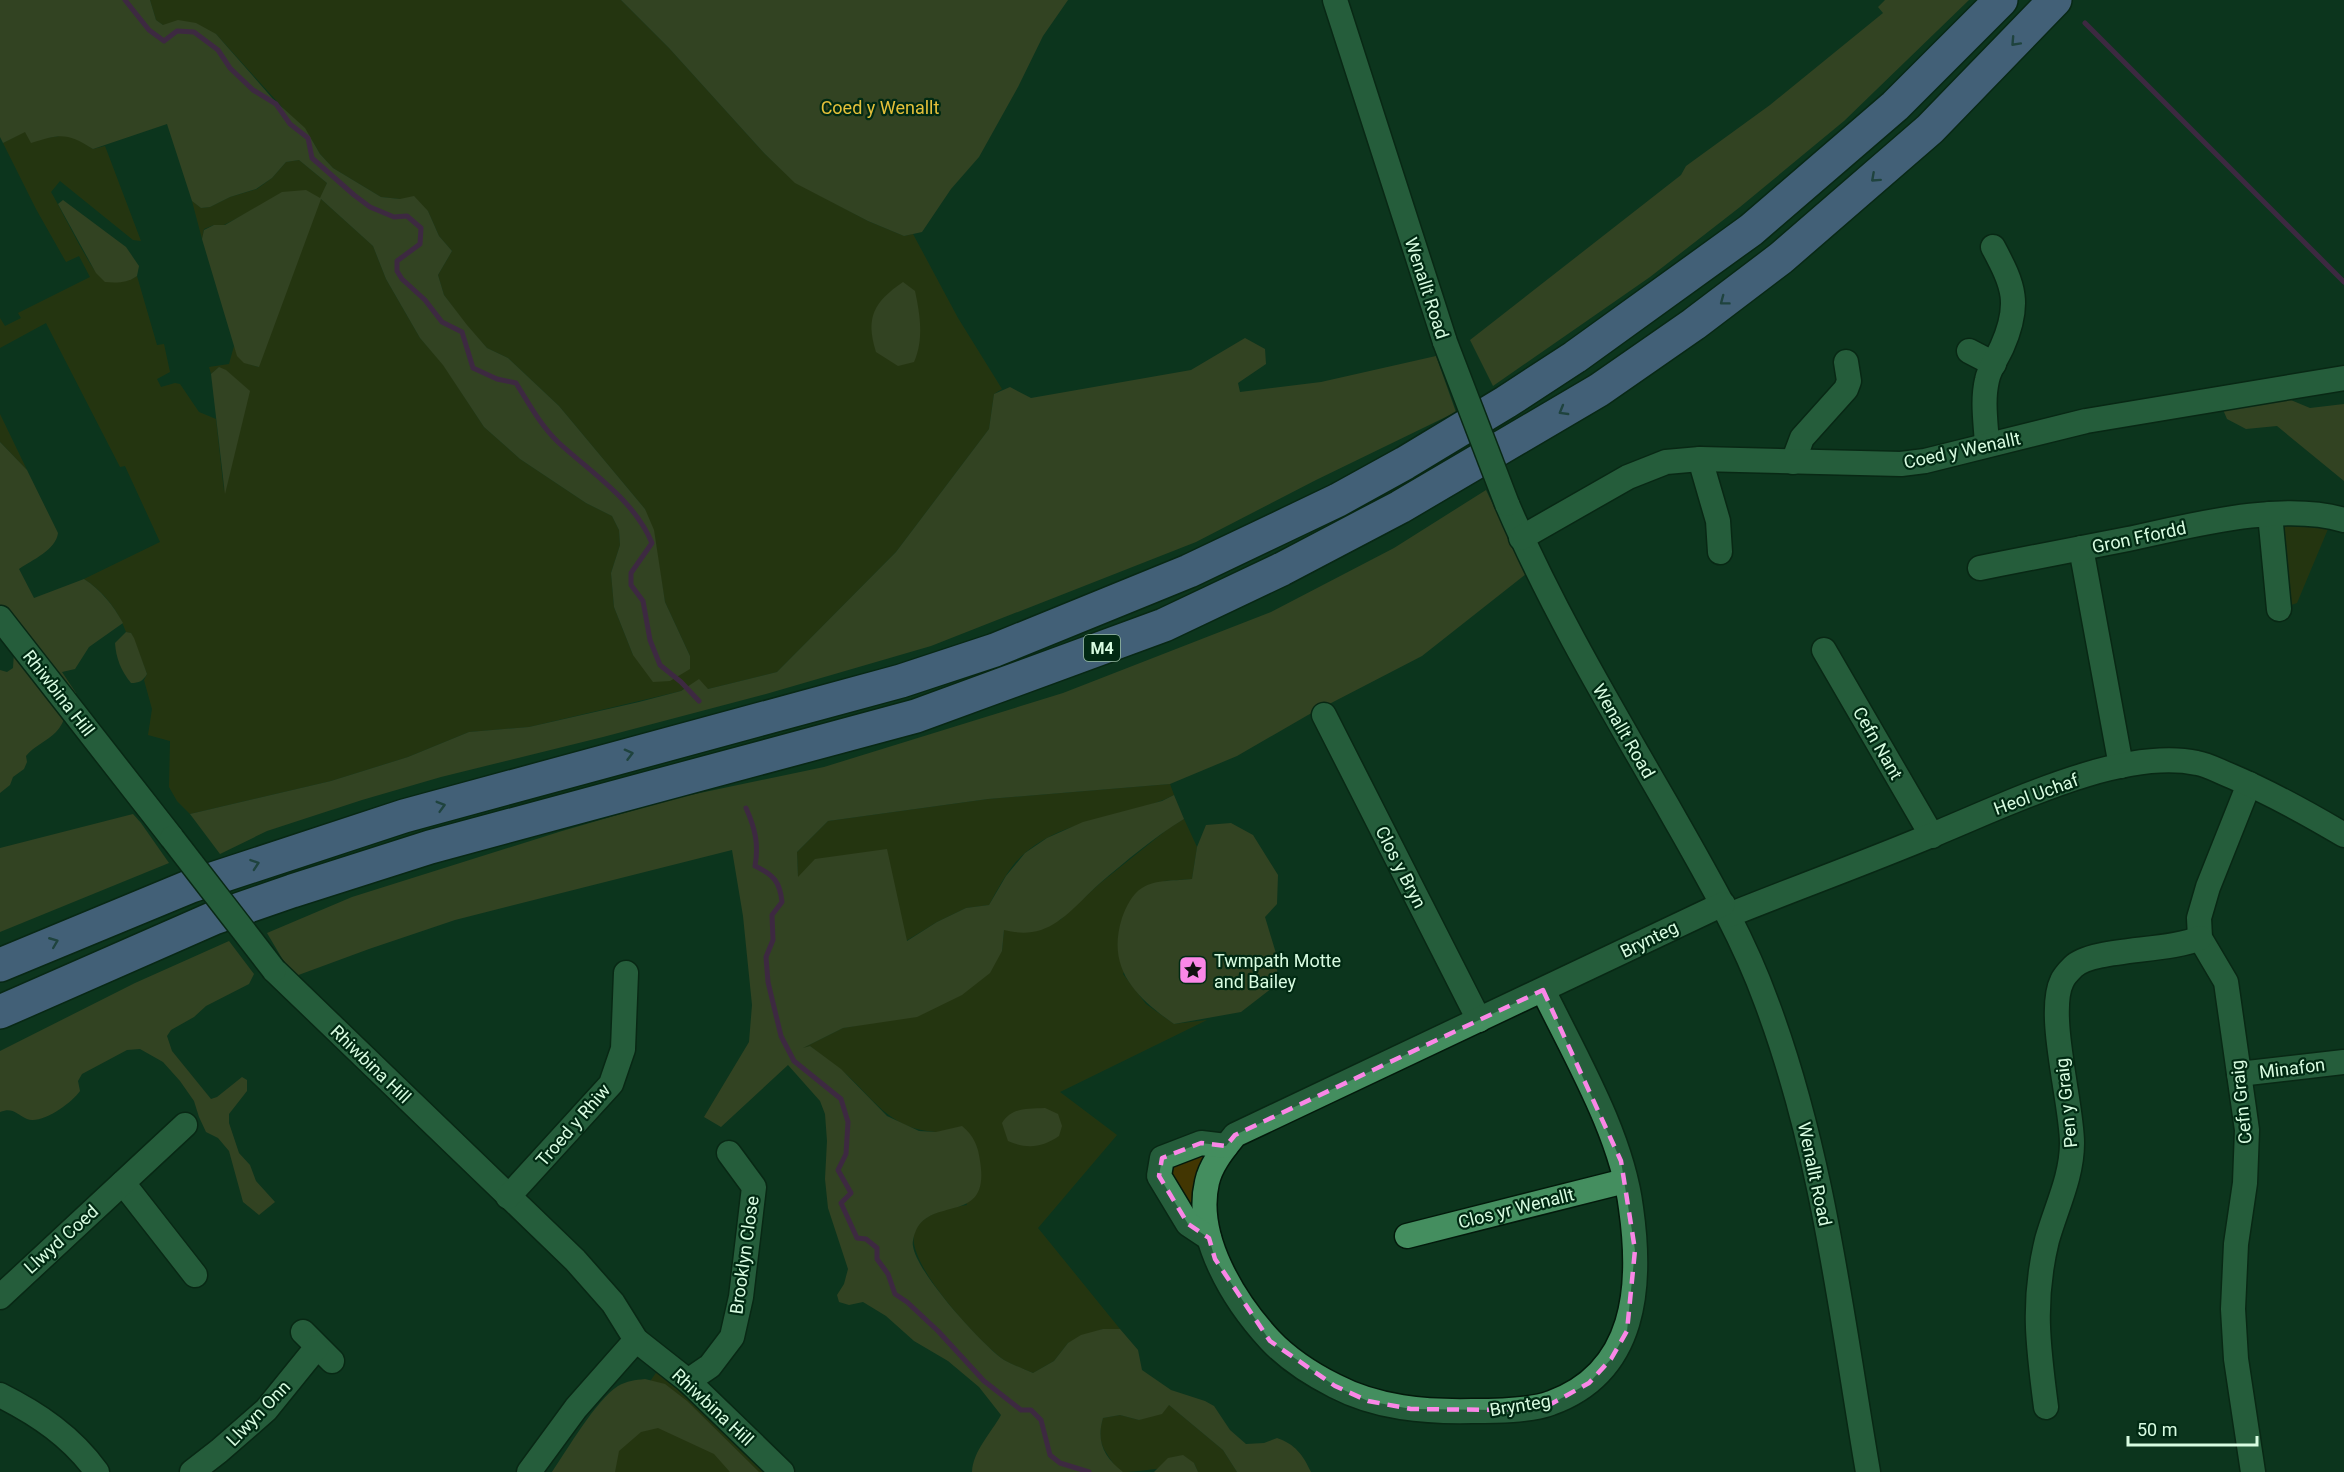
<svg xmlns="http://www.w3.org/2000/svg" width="2344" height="1472" viewBox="0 0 2344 1472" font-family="Roboto,sans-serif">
	<rect width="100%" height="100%" fill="#0c351d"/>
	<g fill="#423602">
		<path d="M 150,0 L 621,0 L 669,48 L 765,154 L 795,182 L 868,221 L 904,236 L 913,234 L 958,318 L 1002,389 L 994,394 L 989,429 L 896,552 L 777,672 L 708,689 L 686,687 L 681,691 L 529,727 L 469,732 L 408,757 L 331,781 L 190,814 L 177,801 L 169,787 L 170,741 L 148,735 L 152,709 L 144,680 L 147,674 L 131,633 L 126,632 C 118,610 104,592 84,579 L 160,542 L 125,466 L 120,467 L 46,323 L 0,348 L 0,318 L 5,326 L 21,318 L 18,313 L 90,277 L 79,256 L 66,262 L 36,209 L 3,143 L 25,131 L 46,138 L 66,135 L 78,139 L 93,149 L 105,146 L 141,241 L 133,240 L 60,181 L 51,192 C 59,205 90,268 98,274 C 110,283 124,284 137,276 L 157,345 L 164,344 L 170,372 L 157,379 L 161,387 L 175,383 L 180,384 L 199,412 L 216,419 L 224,492 L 219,367 L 211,374 L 209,367 L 229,364 L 234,346 C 239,360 245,364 259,367 L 264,204 L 224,225 L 214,225 L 204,229 L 202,239 L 192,201 L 201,208 L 210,207 L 230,197 L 257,189 L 272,178 L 286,162 L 299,160 L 327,183 L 321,199 L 373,246 L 386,279 L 420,338 L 443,364 L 484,427 L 520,459 L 586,503 L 612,516 L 619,530 L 620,545 L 611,573 L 614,607 L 633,655 L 690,656 L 665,602 L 657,556 L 645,509 L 559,406 L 508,358 L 487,348 L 466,325 L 444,295 L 438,275 L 452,251 L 439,236 L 428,211 L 400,199 L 381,197 L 333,168 L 320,154 L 312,140 L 216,34 L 163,25 L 156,20 Z"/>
		<path d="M 0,414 L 27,470 L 0,442 Z"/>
		<path d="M 2270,514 L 2333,517 L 2297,603 L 2279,609 Z"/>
		<path d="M 1170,784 L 1174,795 C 1127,819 1069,816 1026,852 C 1010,865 999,887 989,905 L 966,908 L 937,922 L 906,941 L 798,877 L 797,852 L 828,821 L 988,799 Z"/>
		<path d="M 1184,819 L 1197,847 L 1192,879 L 1164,881 L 1123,974 L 1146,1004 L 1174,1024 L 1207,1020 L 1060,1092 L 1117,1135 L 1038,1228 L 1120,1329 L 1103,1329 L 1068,1343 L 1054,1361 L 1033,1373 C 1024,1369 1012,1365 1004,1360 C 980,1343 902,1260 915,1231 C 924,1212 949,1208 967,1205 L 936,1132 C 887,1129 873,1096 840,1069 C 830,1061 819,1054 810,1046 L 787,1056 L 843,1028 L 877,1022 L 1002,951 L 1004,930 L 1060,920 L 1098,885 L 1169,828 Z"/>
		<path d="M 1201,1143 L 1216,1161 L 1209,1238 L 1160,1161 Z"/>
		<path d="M 664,1361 L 781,1472 L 588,1472 Z"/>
		<path d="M 1169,1405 L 1223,1450 L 1237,1472 L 1198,1472 L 1194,1463 C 1177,1466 1138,1472 1123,1472 C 1116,1470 1111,1460 1107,1454 C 1099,1443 1099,1431 1103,1418 L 1120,1415 L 1139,1420 Z"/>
	</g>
	<g fill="#605429">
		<path d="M 0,0 L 150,0 L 156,20 L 163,25 L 178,20 L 196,23 L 216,34 L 273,99 L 305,128 L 320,154 L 333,168 L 381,197 L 400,199 L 414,196 L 428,211 L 439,236 L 452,251 L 438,275 L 444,295 L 467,325 L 487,348 L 508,358 L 559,406 L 645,509 L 654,530 L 665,602 L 690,656 L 690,669 L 670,681 L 653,682 L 633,655 L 614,607 L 611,573 L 620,545 L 619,530 L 612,516 L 586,503 L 520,459 L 484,427 L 443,365 L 420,338 L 386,279 L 373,246 L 321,199 L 259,367 L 244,363 L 237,356 L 202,239 L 204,230 L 214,225 L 225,225 L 282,192 L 306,190 L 320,198 L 327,183 L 299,160 L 286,162 L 272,178 L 256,189 L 230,197 L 210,207 L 201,208 L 192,201 L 167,124 L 93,149 C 67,132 60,134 31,143 L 25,132 L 3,143 L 0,137 Z"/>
		<path d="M 621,0 L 1068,0 L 1043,36 L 1018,87 L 979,157 L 951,189 L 922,232 L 904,236 L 868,221 L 795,183 L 765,154 L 669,48 Z"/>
		<path d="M 1885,0 L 1969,0 L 1844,121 L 1740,207 L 1650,277 L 1493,386 L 1470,340 L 1681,175 L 1686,166 L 1770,105 L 1883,13 L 1878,7 Z"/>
		<path d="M 63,200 L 126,247 L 139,266 L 137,276 C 127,283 117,283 105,282 L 96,273 L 58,204 Z"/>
		<path d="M 903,282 L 915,291 C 920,315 924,339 914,362 L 898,366 L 876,352 C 865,317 874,302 903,282 Z"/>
		<path d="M 1245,338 L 1265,349 L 1266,364 L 1238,383 L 1240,392 L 1321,382 L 1436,356 L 1456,412 L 1316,480 L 1196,542 L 931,646 L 766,694 L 603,737 L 441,777 L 362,800 L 267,831 L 220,854 L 190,814 L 331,781 L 408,757 L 469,732 L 529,727 L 639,702 L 681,691 L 699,679 L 708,689 L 777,672 L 896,552 L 989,429 L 994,394 L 1010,387 L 1031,398 L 1191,370 Z"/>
		<path d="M 219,367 L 226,370 L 250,391 L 225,494 L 211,374 Z"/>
		<path d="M 2286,398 L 2310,408 L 2344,404 L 2344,481 L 2277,426 L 2246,429 L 2227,419 L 2219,400 Z"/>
		<path d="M 0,442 L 27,470 L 58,533 C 56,550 32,560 19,569 L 34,598 L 84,579 C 101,590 113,605 123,623 L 89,647 L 75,669 L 62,672 L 76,693 C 69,704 65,723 56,732 C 47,741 34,746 26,756 L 27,762 L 24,769 L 13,777 L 10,785 L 0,793 L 0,670 L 7,672 L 13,668 L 14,652 L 0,618 Z"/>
		<path d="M 1486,490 L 1526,574 L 1422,656 L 1308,715 L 1237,756 L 1170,784 L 988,799 L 828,821 L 797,852 L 798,877 L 815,859 L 887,849 L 907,941 L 937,922 L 966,908 L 989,905 L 1006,876 L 1025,853 L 1047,838 L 1083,822 L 1162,801 L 1174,795 L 1184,819 C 1154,837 1126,861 1099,884 C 1081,900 1064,922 1041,930 C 1027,934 1018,933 1004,930 L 1002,951 L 990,973 L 962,995 L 917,1017 L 843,1028 L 803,1048 L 810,1046 L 841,1069 L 887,1116 L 919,1131 L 936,1132 L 962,1126 C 974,1136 978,1146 980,1161 C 991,1227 929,1194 915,1233 C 914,1235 912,1243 913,1246 C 916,1272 982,1345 1004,1360 C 1013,1365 1024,1369 1033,1373 L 1054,1361 L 1068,1343 L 1081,1335 L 1103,1329 L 1120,1329 L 1138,1350 L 1142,1370 L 1171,1390 L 1205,1401 L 1214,1406 L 1230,1430 L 1246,1444 L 1264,1443 L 1277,1438 C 1295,1444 1303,1455 1311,1472 L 1237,1472 L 1223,1450 L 1169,1405 L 1162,1414 L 1139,1420 L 1120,1415 L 1103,1418 C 1096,1442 1104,1457 1123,1472 L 972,1472 C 973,1451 991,1433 1001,1415 L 979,1387 L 948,1361 L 914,1341 L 886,1316 L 863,1302 L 849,1305 L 839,1302 L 837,1295 L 844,1284 L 848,1269 L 828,1208 L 825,1179 L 827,1141 L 825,1114 L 820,1101 L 788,1065 L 721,1127 L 704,1117 L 749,1042 L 752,1005 L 743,916 L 732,850 L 455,920 L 369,949 L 293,977 L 267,933 L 352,897 L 562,831 L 676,798 L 824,767 L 1063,693 L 1271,612 L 1394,548 Z"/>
		<path d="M 126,632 L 131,633 L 134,638 L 147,674 C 143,681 139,683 131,683 C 121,671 116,658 115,643 Z"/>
		<path d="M 133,814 L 141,823 L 169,863 L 0,932 L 0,848 Z"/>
		<path d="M 1231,823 L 1253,835 L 1278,875 L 1277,904 L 1265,917 L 1278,960 L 1276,985 L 1241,1012 L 1174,1024 C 1136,997 1106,969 1122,918 C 1126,907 1132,894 1142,888 C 1156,879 1177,881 1192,879 L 1197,847 L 1206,825 Z"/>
		<path d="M 229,941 L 254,974 L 249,984 L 206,1006 L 194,1017 L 171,1030 L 167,1036 L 172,1051 L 211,1099 L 217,1097 L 242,1077 L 247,1080 L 247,1091 L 229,1114 L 229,1123 L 239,1153 L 250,1165 L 256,1181 L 275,1202 L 259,1215 L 243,1202 L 229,1151 L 218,1138 L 206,1132 L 199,1117 L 194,1101 L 180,1081 L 163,1062 L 140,1049 L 127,1050 L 82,1074 L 78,1081 L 80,1091 C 72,1103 41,1125 27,1119 C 16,1114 13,1107 0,1112 L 0,1051 L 135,983 Z"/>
		<path d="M 1045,1108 L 1058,1114 L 1062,1126 L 1059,1136 C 1041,1148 1027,1149 1008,1141 L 1002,1123 C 1012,1107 1027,1109 1045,1108 Z"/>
		<path d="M 645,1379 L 665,1384 L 687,1401 L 759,1472 L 730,1472 L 714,1454 L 658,1428 L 641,1432 L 619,1451 L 615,1472 L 552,1472 C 567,1450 596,1400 618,1386 C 627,1381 635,1380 645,1379 Z"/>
		<path d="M 1183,1455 L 1194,1463 L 1198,1472 L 1154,1472 L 1168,1458 Z"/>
	</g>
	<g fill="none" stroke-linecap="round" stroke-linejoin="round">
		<g stroke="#791c6e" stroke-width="5">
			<path d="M 125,0 L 149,30 L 164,41 L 177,31 L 194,32 L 218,50 L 230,68 L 253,90 L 276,104 L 290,124 L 308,138 L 312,158 L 354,195 L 370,207 L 394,217 L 407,216 L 421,228 L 420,244 L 397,261 L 397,271 L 402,279 L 425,300 L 442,322 L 462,332 L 473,368 L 497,379 L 516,383 C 529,404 541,426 559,443 C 593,474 634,500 652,543 L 631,573 L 631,585 L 643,601 L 650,640 L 660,665 L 681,682 L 699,701"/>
			<path d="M 2085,23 L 2344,282"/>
			<path d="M 746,808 C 755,828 759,844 755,866 C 774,875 780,882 782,902 L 772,915 L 773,940 L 766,957 L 768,982 L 781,1036 L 794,1061 L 841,1099 L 848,1122 L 846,1154 L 838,1170 L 851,1193 L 841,1203 L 857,1238 L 866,1239 L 877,1248 L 877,1259 L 888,1274 L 895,1294 L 907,1302 L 938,1331 L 984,1381 L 1021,1410 L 1031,1410 L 1041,1420 L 1050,1455 L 1060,1463 L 1089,1472"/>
		</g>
		<g stroke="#03190b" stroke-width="27">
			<g id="minor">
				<path d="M 1335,0 L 1445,342"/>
				<path d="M 1969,351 L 1994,364"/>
				<path d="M 1987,445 C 1986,424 1982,401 1987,380 C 1989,369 1997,358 2002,347 C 2021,304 2014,286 1993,247"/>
				<path d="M 1700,459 L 1718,521 L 1720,552"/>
				<path d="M 1793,462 L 1802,438 L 1846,389 L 1849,381 L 1846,362"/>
				<path d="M 1507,504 C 1552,609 1610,706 1667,805 C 1703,869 1741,932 1766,1001 C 1823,1152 1841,1314 1868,1472"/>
				<path d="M 2270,514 L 2279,609"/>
				<path d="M 1521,538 L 1628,477 L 1666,462 L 1700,459 L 1901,464 L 1925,461 L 2086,421 L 2344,378"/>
				<path d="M 2081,548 L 2121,766"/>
				<path d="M 1980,568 C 2029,558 2078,549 2128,539 C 2190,526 2282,501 2344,520"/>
				<path d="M 0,618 L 172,838"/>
				<path d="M 1824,650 L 1932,836"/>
				<path d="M 1324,715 L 1479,1020"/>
				<path d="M 2249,784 L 2208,887 L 2199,918 L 2200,938 L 2226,982 L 2247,1130 L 2245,1183 L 2236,1244 L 2233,1309 L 2236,1359 L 2253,1472"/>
				<path d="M 1729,915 C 1796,888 1865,863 1932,835 C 2004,806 2120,747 2197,763 C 2209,765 2220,772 2231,776 C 2271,793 2307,813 2344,835"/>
				<path d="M 274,970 L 575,1260 L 613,1303 L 636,1340 L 688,1381 L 782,1472"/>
				<path d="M 1543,990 C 1575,1056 1622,1135 1631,1208 C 1642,1285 1637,1372 1551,1403 C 1531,1411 1494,1411 1472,1411 C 1425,1412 1377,1408 1335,1386 C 1313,1375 1287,1358 1270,1340 C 1234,1301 1194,1237 1207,1182 C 1211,1164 1224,1149 1235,1135 L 1723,904"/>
				<path d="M 2239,1074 L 2344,1062"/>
				<path d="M 123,1183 L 195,1275"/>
				<path d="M 508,1197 L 611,1084 L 623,1049 L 626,973"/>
				<path d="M 1407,1236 L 1625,1181"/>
				<path d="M 1209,1238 L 1188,1224 L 1159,1176 L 1162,1158 L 1201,1143 L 1226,1146"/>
				<path d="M 0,1297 L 185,1125"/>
				<path d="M 303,1332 L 332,1361"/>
				<path d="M 688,1381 L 710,1366 L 732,1337 L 741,1297 L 754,1187 L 729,1153"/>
				<path d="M 0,1395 C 38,1414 72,1437 97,1472"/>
				<path d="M 2046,1407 C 2038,1346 2032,1301 2047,1240 C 2056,1208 2072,1177 2072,1143 C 2072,1104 2046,1013 2062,981 C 2064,976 2069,971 2073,967 C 2092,948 2169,952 2200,938"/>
				<path d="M 192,1472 L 219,1451 L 266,1410 L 317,1347"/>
				<path d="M 529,1472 L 576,1408 L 636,1340"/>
			</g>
		</g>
		<g stroke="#03190b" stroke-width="36">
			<g id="highway">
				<path d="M 0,965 L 191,886 L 404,816 L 901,681 L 995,650 L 1189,571 L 1338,500 L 1405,463 L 1506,402 L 1575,357 L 1751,230 L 1895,106 L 2001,0"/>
				<path d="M 0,1012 L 214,918 L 292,891 L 430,847 L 916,716 L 1164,625 L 1282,569 L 1400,507 L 1599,390 L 1694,324 L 1781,258 L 1930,129 L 2055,0"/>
			</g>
		</g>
		<use href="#minor" stroke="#448e5f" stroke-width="24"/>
		<use href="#highway" stroke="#8495e4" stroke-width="33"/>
		<g stroke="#03190b" stroke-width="27" stroke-linecap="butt">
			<g id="minor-bridge">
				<path d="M 1445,342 L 1507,504"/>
				<path d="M 172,838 L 274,970"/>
			</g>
		</g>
		<use href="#minor-bridge" stroke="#448e5f" stroke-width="24"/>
	</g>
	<defs><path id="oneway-chevron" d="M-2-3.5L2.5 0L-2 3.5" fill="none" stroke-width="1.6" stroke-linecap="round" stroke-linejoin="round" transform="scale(1.5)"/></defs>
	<g stroke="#355567">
		<use href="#oneway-chevron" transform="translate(2015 42) rotate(133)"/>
		<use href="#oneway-chevron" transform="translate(1875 178) rotate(138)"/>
		<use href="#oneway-chevron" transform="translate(1724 301) rotate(143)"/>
		<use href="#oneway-chevron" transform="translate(1563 411) rotate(150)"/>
		<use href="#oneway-chevron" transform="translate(629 754) rotate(-15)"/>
		<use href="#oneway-chevron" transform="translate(441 806) rotate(-16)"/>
		<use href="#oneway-chevron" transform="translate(255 864) rotate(-19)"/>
		<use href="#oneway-chevron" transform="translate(54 942) rotate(-22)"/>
	</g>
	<path d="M0 0H2344V1472H0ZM 1543,990 L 1621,1161 L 1635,1250 L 1627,1331 L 1611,1359 L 1589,1383 L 1551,1404 L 1501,1410 L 1411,1409 L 1368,1401 L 1335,1386 L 1270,1341 L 1215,1259 L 1209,1238 L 1188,1224 L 1159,1176 L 1162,1158 L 1201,1143 L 1226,1146 L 1235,1135 Z" fill="#0c351d" fill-opacity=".55" fill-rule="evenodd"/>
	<path fill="none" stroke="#fa87e7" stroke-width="4.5" stroke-dasharray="12 8" stroke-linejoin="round" d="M 1543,990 L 1621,1161 L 1635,1250 L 1627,1331 L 1611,1359 L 1589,1383 L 1551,1404 L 1501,1410 L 1411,1409 L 1368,1401 L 1335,1386 L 1270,1341 L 1215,1259 L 1209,1238 L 1188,1224 L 1159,1176 L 1162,1158 L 1201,1143 L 1226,1146 L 1235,1135 Z"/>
	<defs>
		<g id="sight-square" transform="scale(1.5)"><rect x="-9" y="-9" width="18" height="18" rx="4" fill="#fa87e7" stroke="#012a13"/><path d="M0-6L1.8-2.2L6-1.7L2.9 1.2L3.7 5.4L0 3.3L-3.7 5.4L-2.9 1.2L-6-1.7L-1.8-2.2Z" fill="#111"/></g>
	</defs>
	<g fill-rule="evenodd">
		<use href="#sight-square" x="1193" y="970"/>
	</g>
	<g text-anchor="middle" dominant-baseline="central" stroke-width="4.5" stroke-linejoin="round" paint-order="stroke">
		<rect fill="#012a13" stroke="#98bda3" stroke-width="1.5" x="1084" y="635" width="36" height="26" rx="4.5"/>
		<g font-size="16" font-weight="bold" fill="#d8fce1">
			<text x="1102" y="648">M4</text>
		</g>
		<g font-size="18" fill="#e4c03a" stroke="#012a13">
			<text x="880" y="107">Coed y Wenallt</text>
		</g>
		<g font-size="18" fill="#d8fce1" stroke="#012a13">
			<text transform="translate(1427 288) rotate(72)">Wenallt Road</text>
			<text transform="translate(1962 450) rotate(-12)">Coed y Wenallt</text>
			<text transform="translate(2139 537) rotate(-12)">Gron Ffordd</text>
			<text transform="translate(59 693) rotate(52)">Rhiwbina Hill</text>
			<text transform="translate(1624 731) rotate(60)">Wenallt Road</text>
			<text transform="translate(1878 743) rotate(60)">Cefn Nant</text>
			<text transform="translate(2036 794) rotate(-20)">Heol Uchaf</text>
			<text transform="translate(1401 867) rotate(63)">Clos y Bryn</text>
			<text transform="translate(1649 939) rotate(-26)">Brynteg</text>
			<text transform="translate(371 1064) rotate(44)">Rhiwbina Hill</text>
			<text transform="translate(2292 1068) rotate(-7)">Minafon</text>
			<text transform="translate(2241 1102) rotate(-96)">Cefn Graig</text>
			<text transform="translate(2066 1103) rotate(-96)">Pen y Graig</text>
			<text transform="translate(573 1125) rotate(-49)">Troed y Rhiw</text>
			<text transform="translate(1815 1174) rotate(78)">Wenallt Road</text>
			<text transform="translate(1516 1208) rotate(-14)">Clos yr Wenallt</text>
			<text transform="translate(61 1239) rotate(-42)">Llwyd Coed</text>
			<text transform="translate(744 1255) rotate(-82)">Brooklyn Close</text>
			<text transform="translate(1520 1405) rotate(-9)">Brynteg</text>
			<text transform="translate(713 1407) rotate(43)">Rhiwbina Hill</text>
			<text transform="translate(258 1413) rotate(-46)">Llwyn Onn</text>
		</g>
		<g font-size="18" fill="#d8fce1" stroke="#012a13" text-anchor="start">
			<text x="1214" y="960">Twmpath Motte<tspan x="1214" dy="21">and Bailey</tspan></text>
		</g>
	</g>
	<path d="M2128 1436v9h129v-9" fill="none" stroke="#d8fce1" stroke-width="3"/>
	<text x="2137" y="1436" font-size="18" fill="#d8fce1" stroke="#012a13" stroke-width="4.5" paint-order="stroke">50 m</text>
</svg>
